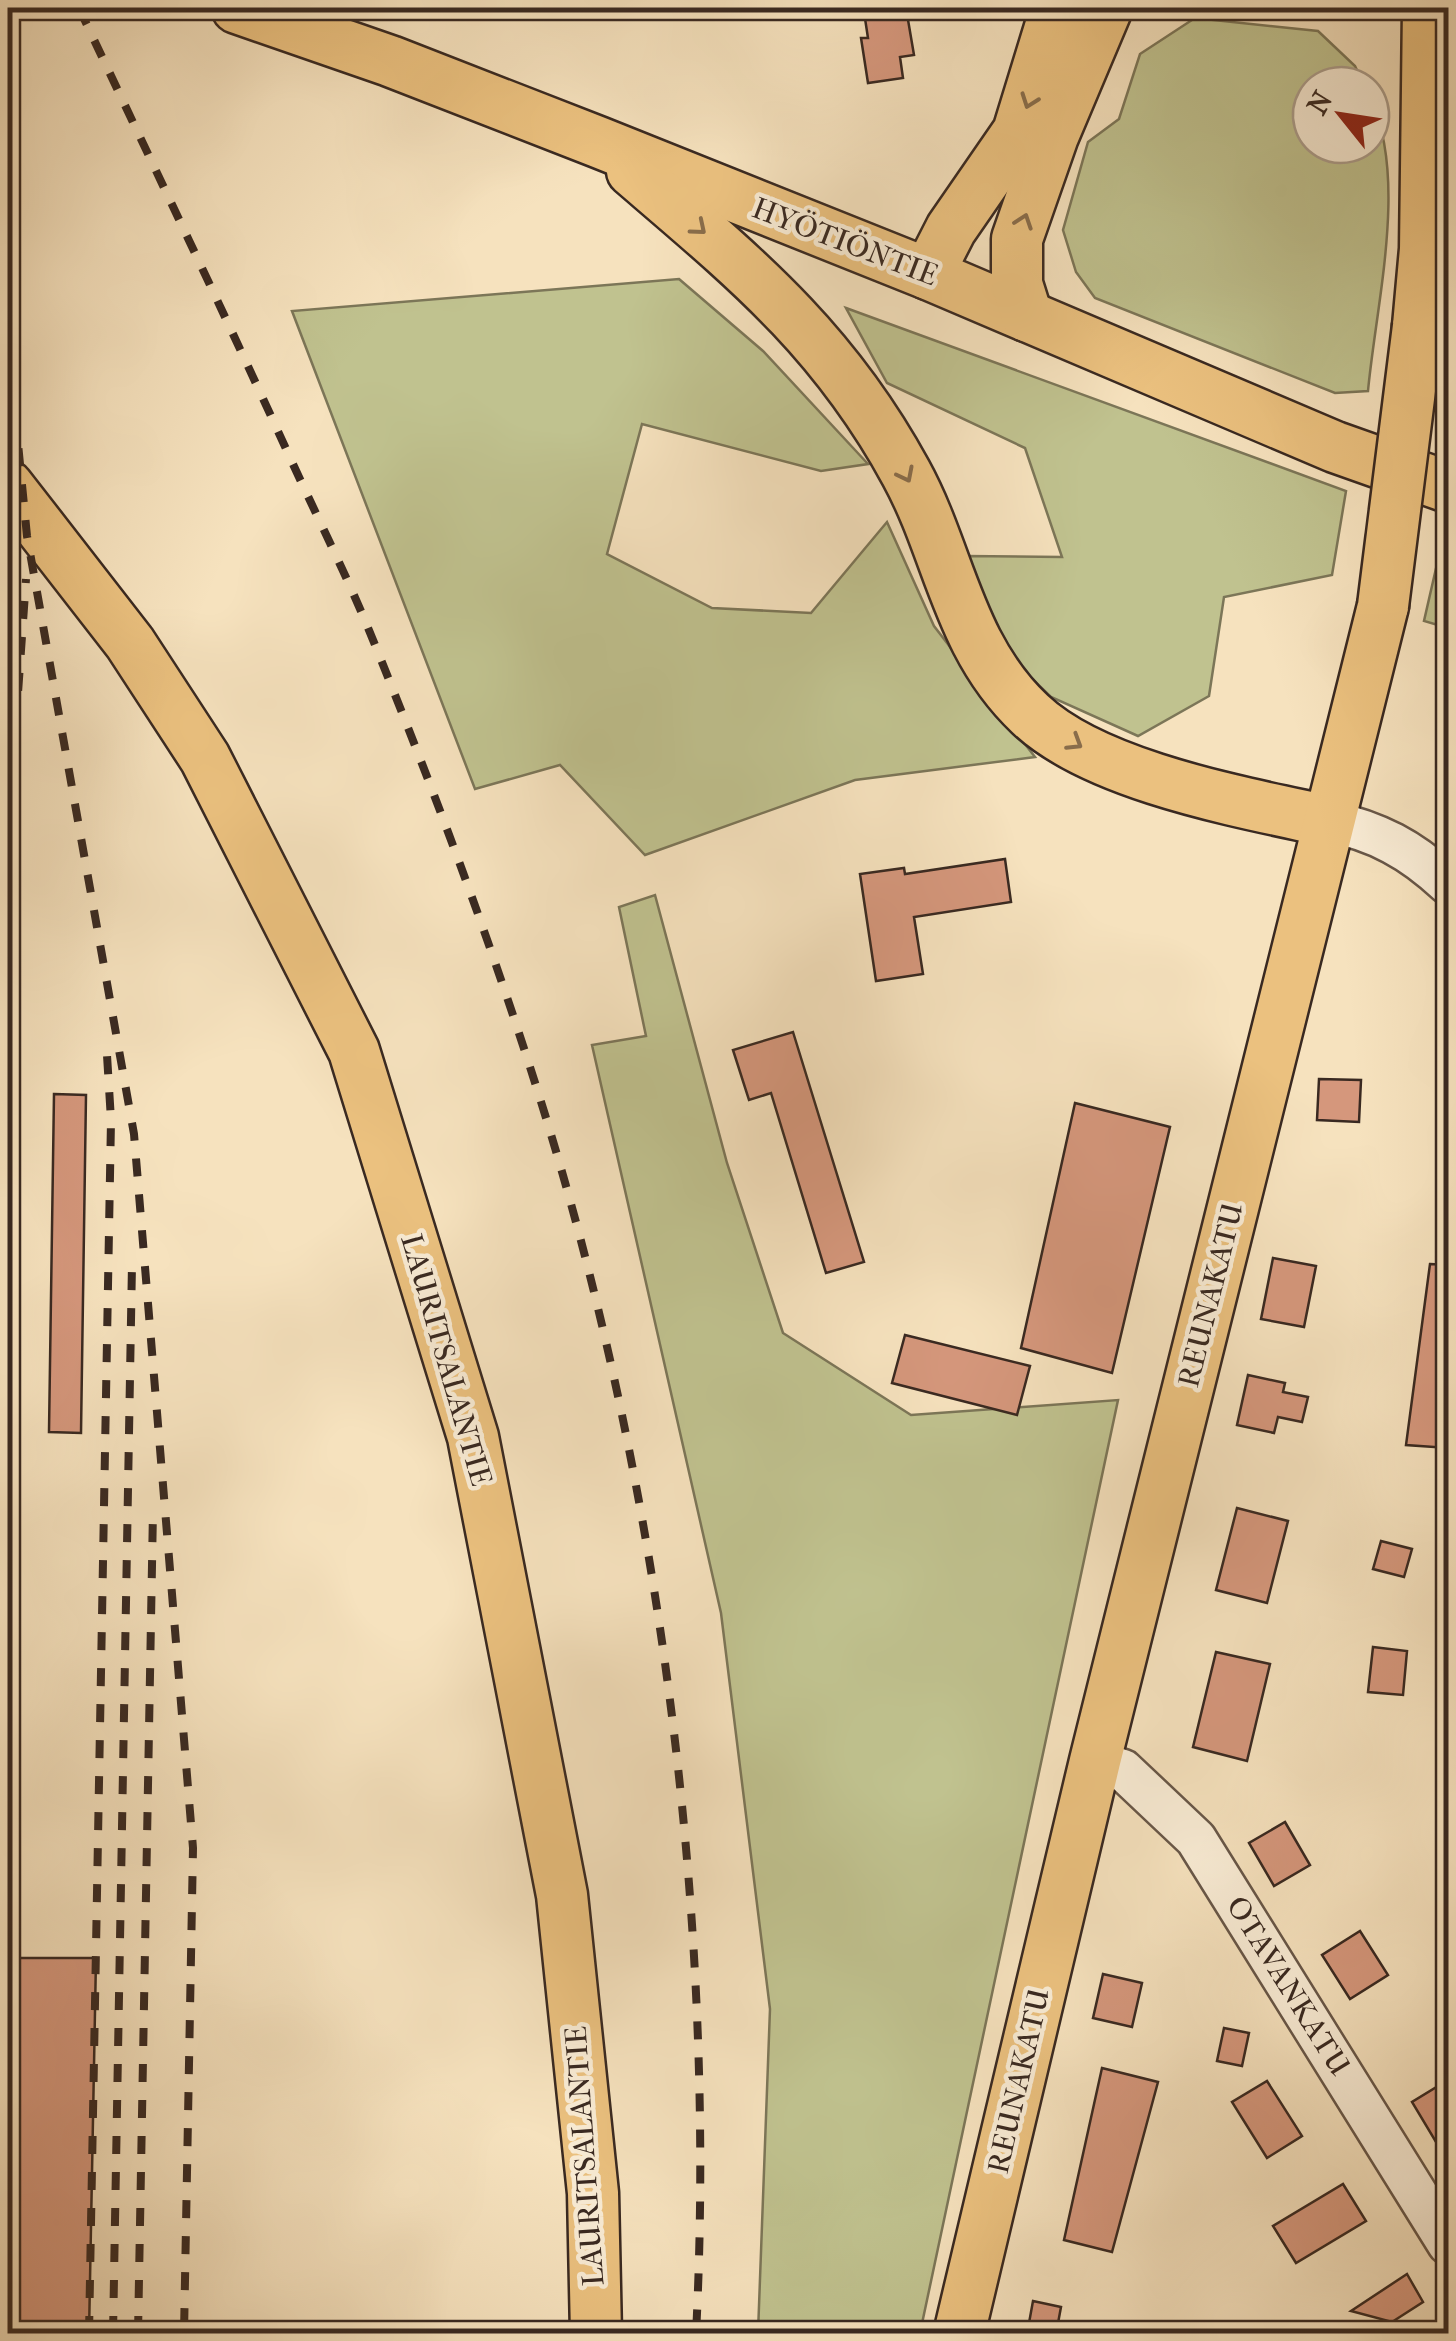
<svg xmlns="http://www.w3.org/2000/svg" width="1456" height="2341" viewBox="0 0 1456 2341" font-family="'IM FELL French Canon',serif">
	<rect width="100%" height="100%" fill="#f6e2be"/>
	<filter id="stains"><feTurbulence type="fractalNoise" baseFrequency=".002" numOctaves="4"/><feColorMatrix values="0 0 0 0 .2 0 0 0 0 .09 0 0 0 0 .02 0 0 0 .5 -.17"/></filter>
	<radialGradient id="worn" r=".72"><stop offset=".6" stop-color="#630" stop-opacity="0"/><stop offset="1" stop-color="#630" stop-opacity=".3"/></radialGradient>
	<g fill="#c0c28f" stroke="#7c7658" stroke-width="2.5">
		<path d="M 1195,18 L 1318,31 L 1355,66 L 1364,85 L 1311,85 L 1311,145 L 1371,145 L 1371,100 C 1408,180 1376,304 1368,391 L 1335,393 L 1095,298 L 1076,272 L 1063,230 L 1088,142 L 1119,119 L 1140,54 Z"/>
		<path d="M 679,279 L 763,351 L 868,464 L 821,471 L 642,424 L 607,554 L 712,608 L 811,613 L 887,522 L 934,626 L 1035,757 L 855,780 L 645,855 L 560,765 L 475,789 L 292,311 Z"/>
		<path d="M 846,308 L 1346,491 L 1332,575 L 1224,597 L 1209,696 L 1138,736 L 1051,697 L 999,647 L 966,556 L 1062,557 L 1025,448 L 887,383 Z"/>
		<path d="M 1445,529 L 1448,530 L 1448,628 L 1424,621 Z"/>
		<path d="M 655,895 L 727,1163 L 783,1333 L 911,1415 L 1118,1400 L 920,2333 L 758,2333 L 770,2009 L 721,1613 L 592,1045 L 646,1036 L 619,907 Z"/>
	</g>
	<g fill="#d5977c" stroke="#392921" stroke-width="2.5">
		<path d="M 884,8 L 906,8 L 914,55 L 900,57 L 903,78 L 868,83 L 861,38 L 868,38 L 864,12 Z"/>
		<path d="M 1005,859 L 1011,902 L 914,917 L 923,974 L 876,981 L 860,874 L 904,868 L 905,874 Z"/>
		<path d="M 793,1032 L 864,1262 L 826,1273 L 771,1093 L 749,1100 L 733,1050 Z"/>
		<path d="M 1319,1079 L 1361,1080 L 1359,1122 L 1317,1120 Z"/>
		<path d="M 54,1094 L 86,1095 L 81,1433 L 49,1432 Z"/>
		<path d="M 1075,1103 L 1170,1127 L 1112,1373 L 1021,1348 Z"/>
		<path d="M 1273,1258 L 1316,1266 L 1304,1327 L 1261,1319 Z"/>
		<path d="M 1430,1264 L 1448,1265 L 1448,1448 L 1406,1445 Z"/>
		<path d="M 905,1335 L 1030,1366 L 1017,1415 L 892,1383 Z"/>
		<path d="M 1248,1375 L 1285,1383 L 1283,1392 L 1308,1397 L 1302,1422 L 1278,1417 L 1274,1433 L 1237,1425 Z"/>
		<path d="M 1237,1508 L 1288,1521 L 1267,1603 L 1216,1590 Z"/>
		<path d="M 1381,1541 L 1412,1549 L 1404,1577 L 1373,1569 Z"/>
		<path d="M 1373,1647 L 1407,1651 L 1403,1695 L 1368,1692 Z"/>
		<path d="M 1216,1652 L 1270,1664 L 1247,1761 L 1193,1747 Z"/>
		<path d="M 1285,1822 L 1310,1865 L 1274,1886 L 1249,1843 Z"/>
		<path d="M 1360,1931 L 1388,1975 L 1350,1999 L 1322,1955 Z"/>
		<path d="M 16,1958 L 96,1958 L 89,2334 L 10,2334 Z"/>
		<path d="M 1103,1974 L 1142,1983 L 1132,2027 L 1093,2018 Z"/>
		<path d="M 1224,2028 L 1249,2033 L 1242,2066 L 1217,2061 Z"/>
		<path d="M 1102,2068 L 1158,2082 L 1112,2252 L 1064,2240 Z"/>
		<path d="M 1448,2080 L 1448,2162 L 1412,2102 Z"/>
		<path d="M 1267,2081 L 1302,2136 L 1267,2158 L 1232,2102 Z"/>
		<path d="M 1343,2184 L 1366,2221 L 1296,2263 L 1273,2226 Z"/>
		<path d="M 1407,2274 L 1423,2302 L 1392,2322 L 1351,2311 Z"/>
		<path d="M 1033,2301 L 1061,2307 L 1056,2334 L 1027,2334 Z"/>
	</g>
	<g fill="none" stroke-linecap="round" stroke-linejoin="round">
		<g stroke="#685748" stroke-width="45">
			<g id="minor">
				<path d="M 1328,821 C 1377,831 1412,850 1448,884"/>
				<path d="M 1095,1761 L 1123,1770 L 1196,1839 L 1448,2244"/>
			</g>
		</g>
		<g stroke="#392921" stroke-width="55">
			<g id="major">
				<path d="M 237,8 L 390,61 L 598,142 L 928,274 L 1335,447 L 1448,487"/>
				<path d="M 632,171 C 745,268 833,339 906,473 C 950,553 957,645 1030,714 C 1095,776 1241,802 1328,821"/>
				<path d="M 928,274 L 951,229 L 1018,132 L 1056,8"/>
				<path d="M 1027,316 L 1017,284 L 1017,239 L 1053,136 L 1107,8"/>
				<path d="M 1418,326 L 1425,249 L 1428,8"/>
				<path d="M 8,486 L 130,643 L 205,758 L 354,1051 L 473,1437 L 562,1895 L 593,2193 L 596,2334"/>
				<path d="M 959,2334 L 1095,1761 L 1383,606"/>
			</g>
		</g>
		<use href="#minor" stroke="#f9ecd5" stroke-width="40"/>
		<use href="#major" stroke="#ebc17f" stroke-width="50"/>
		<g stroke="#392921" stroke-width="8" stroke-dasharray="18 18" stroke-linecap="butt">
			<path d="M 79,8 C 150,159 223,310 292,462 C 319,521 349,580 373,640 C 433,788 489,937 537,1089 C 660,1477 717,1927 696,2334"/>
			<path d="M 8,341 L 27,536 L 134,1134 L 193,1848 L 184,2334"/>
			<path d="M 8,762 L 18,693 L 26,579"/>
			<path d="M 89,2334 L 111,1120 L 106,1039"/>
			<path d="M 113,2334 L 132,1264"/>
			<path d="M 138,2334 L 153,1510"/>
		</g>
		<g stroke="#392921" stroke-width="55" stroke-linecap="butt">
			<path id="major-bridge" d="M 1383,606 L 1418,326"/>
		</g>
		<use href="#major-bridge" stroke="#ebc17f" stroke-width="50"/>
	</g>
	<defs><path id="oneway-chevron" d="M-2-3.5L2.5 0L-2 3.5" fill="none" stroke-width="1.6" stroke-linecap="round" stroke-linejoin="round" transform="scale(2.5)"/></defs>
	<g stroke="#896d4b">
		<use href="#oneway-chevron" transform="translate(1029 101) rotate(110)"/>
		<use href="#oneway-chevron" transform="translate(1024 221) rotate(-71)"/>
		<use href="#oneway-chevron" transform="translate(699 228) rotate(40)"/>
		<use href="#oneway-chevron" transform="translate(906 475) rotate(63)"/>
		<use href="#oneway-chevron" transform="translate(1075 743) rotate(32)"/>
	</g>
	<g text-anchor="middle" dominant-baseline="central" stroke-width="9" stroke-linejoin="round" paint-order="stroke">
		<g font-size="30" fill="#392921" stroke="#f9ecd5">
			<text transform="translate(845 242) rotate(21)">HYÖTIÖNTIE</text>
			<text transform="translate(1211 1295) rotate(-76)">REUNAKATU</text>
			<text transform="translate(446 1360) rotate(74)">LAURITSALANTIE</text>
			<text transform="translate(1288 1986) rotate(58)">OTAVANKATU</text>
			<text transform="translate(1019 2081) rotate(-77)">REUNAKATU</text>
			<text transform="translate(585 2156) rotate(-94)">LAURITSALANTIE</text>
		</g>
	</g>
	<rect width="1456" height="2341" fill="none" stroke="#f6e2be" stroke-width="40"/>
	<rect x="10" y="10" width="1436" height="2321" fill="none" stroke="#392921" stroke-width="5"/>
	<rect x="20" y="20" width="1416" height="2301" fill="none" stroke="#392921" stroke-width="2.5"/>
	<g transform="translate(1341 115) rotate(300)"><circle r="48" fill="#f9ecd5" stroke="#ac9e8d" stroke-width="2.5"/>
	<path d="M0-8L18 38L0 25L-18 38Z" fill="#8f2418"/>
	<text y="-15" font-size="28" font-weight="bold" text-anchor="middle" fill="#392921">N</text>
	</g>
	<rect width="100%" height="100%" filter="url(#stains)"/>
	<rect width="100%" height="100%" fill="url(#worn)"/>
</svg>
